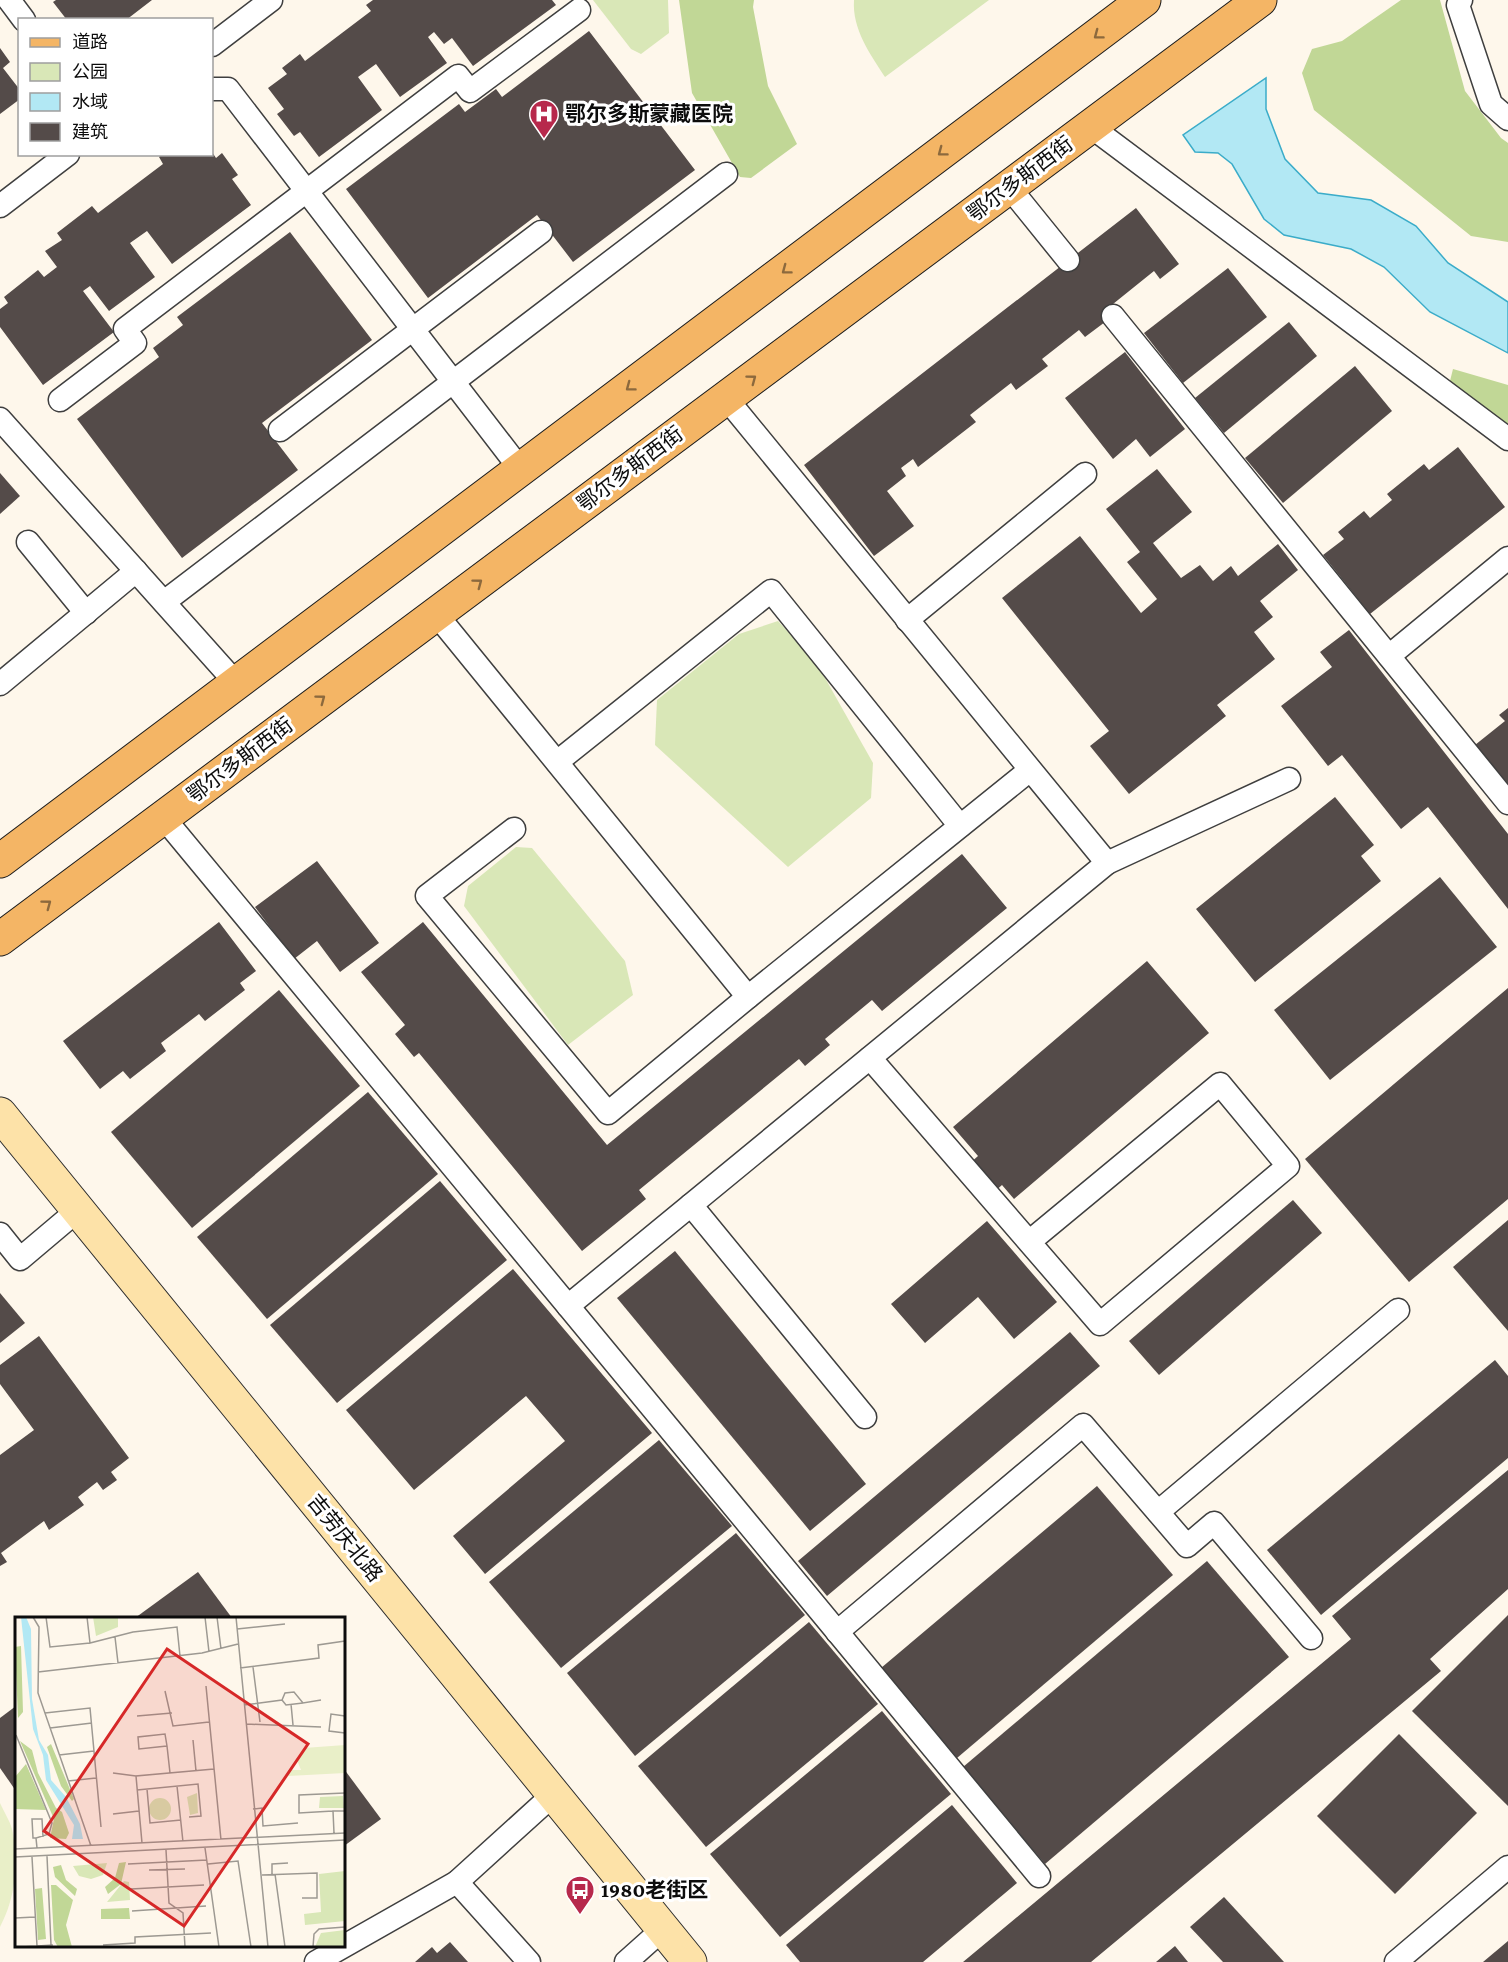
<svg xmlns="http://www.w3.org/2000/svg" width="1508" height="1962" viewBox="0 0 1508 1962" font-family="'Crimson Pro','Noto Sans SC',serif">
	<rect width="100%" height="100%" fill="#fef7eb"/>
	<g fill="#d9e7b7">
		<path d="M 593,0 L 668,0 L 669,33 L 641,54 L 631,49 Z"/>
		<path d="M 854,0 L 989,0 L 885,77 C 870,54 852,29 854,0 Z"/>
		<path d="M 778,621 L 816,662 L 873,763 L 871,798 L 788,867 L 655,745 L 657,700 L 739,634 Z"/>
		<path d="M 516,847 L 532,848 L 625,961 L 633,995 L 568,1045 L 464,906 L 468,886 Z"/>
	</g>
	<g fill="#c1d796">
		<path d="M 679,0 L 754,0 L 753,7 L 768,86 L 797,144 L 751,178 L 740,177 L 692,93 Z"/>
		<path d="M 1401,0 L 1440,0 L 1465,91 L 1501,138 L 1508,143 L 1508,242 L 1471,236 L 1314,110 L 1302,73 L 1312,49 L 1342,41 Z"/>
		<path d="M 1453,369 L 1508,385 L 1508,424 L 1449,385 Z"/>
	</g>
	<path fill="#e9efc8" d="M 0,1803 C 4,1812 10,1821 12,1829 C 19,1862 16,1897 0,1927 Z"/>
	<path fill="#b2e8f4" stroke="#3bacc9" stroke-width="1.5" d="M 1266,78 L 1266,109 L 1285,159 L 1318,193 L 1371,200 L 1416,226 L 1448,263 L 1508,302 L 1508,353 L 1430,312 L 1384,267 L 1351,249 L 1284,235 L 1264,219 L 1232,164 L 1218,153 L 1195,152 L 1183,135 Z"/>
	<g fill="#544b49">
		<path d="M 56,0 L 152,0 L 126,20 L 80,20 L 78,18 L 67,20 L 53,2 Z"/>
		<path d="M 373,0 L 552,0 L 556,5 L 473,66 L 452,38 L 444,44 L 434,32 L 428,37 L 447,63 L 400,97 L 376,64 L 358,77 L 382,110 L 319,157 L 300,132 L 294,136 L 277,114 L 284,109 L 268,88 L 287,74 L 282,68 L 300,54 L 305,61 L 371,11 L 366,5 Z"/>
		<path d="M 589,31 L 695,170 L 573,262 L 537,215 L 428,298 L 346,189 L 459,104 L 465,112 L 496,89 L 502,97 Z"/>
		<path d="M 0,48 L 10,62 L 3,68 L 20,90 L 20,99 L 0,114 Z"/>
		<path d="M 212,152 L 216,158 L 222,153 L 238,175 L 232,179 L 251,205 L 172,264 L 147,231 L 130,243 L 155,277 L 109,311 L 90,286 L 83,291 L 114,332 L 43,385 L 0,327 L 0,309 L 8,303 L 4,297 L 38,270 L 44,277 L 57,267 L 45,251 L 62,240 L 57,233 L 92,206 L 98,213 L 163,164 L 159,157 L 162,154 L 212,154 Z"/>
		<path d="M 1136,208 L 1179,264 L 1160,279 L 1154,271 L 1113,304 L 1119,311 L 1113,316 L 1085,337 L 1079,330 L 1042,359 L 1048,366 L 1016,390 L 1011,383 L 970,415 L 976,422 L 918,467 L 913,459 L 901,468 L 906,476 L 887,491 L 914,526 L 874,556 L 804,465 Z"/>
		<path d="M 290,232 L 372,340 L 262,423 L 298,470 L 182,558 L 77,419 L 159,357 L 153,348 L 183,325 L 177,317 Z"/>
		<path d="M 1228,268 L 1267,317 L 1183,383 L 1144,333 Z"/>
		<path d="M 1289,322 L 1317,356 L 1224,433 L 1195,398 Z"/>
		<path d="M 1125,352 L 1185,429 L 1150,457 L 1136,439 L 1113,459 L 1065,398 Z"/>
		<path d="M 1355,366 L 1392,411 L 1283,503 L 1245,458 Z"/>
		<path d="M 1458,447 L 1505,507 L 1370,614 L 1323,555 L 1344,539 L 1338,532 L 1364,511 L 1370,518 L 1392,500 L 1387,494 L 1424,464 L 1429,470 Z"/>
		<path d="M 1157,469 L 1192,512 L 1153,543 L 1181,578 L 1200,565 L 1213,581 L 1231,566 L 1238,576 L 1278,544 L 1298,570 L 1260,601 L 1273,617 L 1254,632 L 1275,659 L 1217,705 L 1226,716 L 1129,794 L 1090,746 L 1109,731 L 1002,598 L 1080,536 L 1141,613 L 1157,599 L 1127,562 L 1140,552 L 1106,509 Z"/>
		<path d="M 0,473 L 20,496 L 0,514 Z"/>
		<path d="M 1349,630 L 1508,834 L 1508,909 L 1428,807 L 1401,829 L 1342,755 L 1328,766 L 1281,706 L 1332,667 L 1320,652 Z"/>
		<path d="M 1508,708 L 1508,784 L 1475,745 L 1505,721 L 1499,715 Z"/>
		<path d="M 1335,797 L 1374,845 L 1361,856 L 1381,881 L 1255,982 L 1196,909 Z"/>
		<path d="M 962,854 L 1007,908 L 882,1011 L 872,1000 L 825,1039 L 830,1045 L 805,1066 L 799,1059 L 639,1190 L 646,1199 L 582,1251 L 419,1053 L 414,1057 L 395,1034 L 405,1025 L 361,972 L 423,922 L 607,1145 Z"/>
		<path d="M 317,861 L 379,943 L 340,972 L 317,941 L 294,959 L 255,907 Z"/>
		<path d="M 1440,877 L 1497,947 L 1330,1080 L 1274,1010 Z"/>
		<path d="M 219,922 L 256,971 L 240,983 L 245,990 L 205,1021 L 199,1014 L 161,1043 L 166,1051 L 130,1079 L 123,1071 L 100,1089 L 63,1041 Z"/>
		<path d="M 1147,961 L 1209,1033 L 1014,1199 L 1002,1185 L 993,1193 L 969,1164 L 978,1156 L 953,1127 Z"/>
		<path d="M 1508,988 L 1508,1199 L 1409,1282 L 1305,1159 Z"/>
		<path d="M 279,990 L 360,1086 L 192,1228 L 111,1132 Z"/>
		<path d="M 368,1092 L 438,1174 L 267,1319 L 197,1237 Z"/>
		<path d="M 440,1181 L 507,1260 L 337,1403 L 270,1325 Z"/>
		<path d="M 1293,1200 L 1322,1233 L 1159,1375 L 1129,1341 Z"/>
		<path d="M 1508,1220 L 1508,1331 L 1453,1267 Z"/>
		<path d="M 987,1221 L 1057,1302 L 1014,1339 L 978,1297 L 925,1343 L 891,1304 Z"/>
		<path d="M 675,1251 L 866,1484 L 810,1531 L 617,1298 Z"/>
		<path d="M 513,1269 L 652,1433 L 485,1574 L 453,1536 L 565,1441 L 526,1396 L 414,1490 L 346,1410 Z"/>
		<path d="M 0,1293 L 25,1323 L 0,1343 Z"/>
		<path d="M 1070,1332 L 1100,1366 L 827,1596 L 798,1561 Z"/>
		<path d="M 39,1336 L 129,1458 L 111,1472 L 117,1480 L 103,1490 L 97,1482 L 78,1497 L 84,1505 L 49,1530 L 44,1521 L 1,1553 L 7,1562 L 0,1566 L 0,1455 L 34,1430 L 0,1384 L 0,1365 Z"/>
		<path d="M 1495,1360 L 1508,1376 L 1508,1458 L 1321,1615 L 1267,1550 Z"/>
		<path d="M 659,1440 L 732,1526 L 561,1668 L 489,1582 Z"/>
		<path d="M 1508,1470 L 1508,1589 L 1430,1659 L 1441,1671 L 1091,1962 L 963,1962 L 1351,1639 L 1332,1616 Z"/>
		<path d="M 1097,1486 L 1173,1575 L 957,1758 L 881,1668 Z"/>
		<path d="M 736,1533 L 805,1615 L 635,1756 L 567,1673 Z"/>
		<path d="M 1207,1561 L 1289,1657 L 1045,1864 L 963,1767 Z"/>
		<path d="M 198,1572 L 232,1618 L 135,1618 Z"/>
		<path d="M 1508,1615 L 1508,1806 L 1412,1711 Z"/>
		<path d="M 809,1622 L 878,1704 L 706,1847 L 638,1766 Z"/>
		<path d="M 16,1706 L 16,1791 L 0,1768 L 0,1718 Z"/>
		<path d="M 882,1711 L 951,1794 L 780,1937 L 710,1854 Z"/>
		<path d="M 1399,1734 L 1477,1813 L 1395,1894 L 1317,1816 Z"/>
		<path d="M 344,1769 L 381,1819 L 344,1846 Z"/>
		<path d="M 952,1805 L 1017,1883 L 923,1962 L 800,1962 L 786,1945 Z"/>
		<path d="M 1224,1897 L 1284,1962 L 1223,1962 L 1190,1927 Z"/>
		<path d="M 1508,1941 L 1508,1962 L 1483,1962 Z"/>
		<path d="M 450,1942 L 468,1962 L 415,1962 L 432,1947 L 437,1953 Z"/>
		<path d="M 1175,1946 L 1188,1962 L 1156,1962 Z"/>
	</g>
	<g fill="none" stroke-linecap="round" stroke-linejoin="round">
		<g stroke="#3f3f3f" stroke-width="25">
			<g id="lane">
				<path d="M 9,0 L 24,20"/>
				<path d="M 1461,0 L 1458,5 L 1491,104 L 1508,119"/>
				<path d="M 212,45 L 271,0"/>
				<path d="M 212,89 L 228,89 L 521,470"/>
				<path d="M 1090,126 L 1508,439"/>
				<path d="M 1009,187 L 1068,260"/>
				<path d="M 0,206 L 68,154"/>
				<path d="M 1113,316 L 1508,803"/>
				<path d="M 60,400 L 135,343 L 125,329 L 458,76 L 470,91 L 579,10"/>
				<path d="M 0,419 L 236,683"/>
				<path d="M 280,430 L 541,232"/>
				<path d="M 28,542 L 86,613"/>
				<path d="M 164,602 L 726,174"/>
				<path d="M 436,614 L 748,997"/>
				<path d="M 907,620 L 1085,474"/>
				<path d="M 1389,656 L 1508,558"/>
				<path d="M 0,684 L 136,571"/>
				<path d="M 557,762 L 771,591 L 960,826"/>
				<path d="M 163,817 L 568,1306 L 1039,1876"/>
				<path d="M 514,829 L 427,896 L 608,1113 L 748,997 L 1030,770"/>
				<path d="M 1107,863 L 1289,779"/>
				<path d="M 870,1058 L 1100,1324 L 1288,1166 L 1220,1084 L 1029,1242"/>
				<path d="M 691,1205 L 865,1417"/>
				<path d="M 0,1234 L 20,1259 L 78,1210"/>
				<path d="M 568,1306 L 1107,863 L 726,398"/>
				<path d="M 1158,1512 L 1398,1310"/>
				<path d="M 837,1632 L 1083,1425 L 1187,1546 L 1214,1523 L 1311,1638"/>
				<path d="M 457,1882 L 529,1962"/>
				<path d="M 316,1962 L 457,1882 L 554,1794"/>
				<path d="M 626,1962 L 663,1929"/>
				<path d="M 1396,1962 L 1508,1867"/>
			</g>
		</g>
		<g stroke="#2e2e2e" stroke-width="35">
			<path id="secondary" d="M 0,1114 L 690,1962"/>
		</g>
		<g stroke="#1d1d1d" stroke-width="35">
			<g id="primary">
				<path d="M 0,861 L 1144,0"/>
				<path d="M 0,939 L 1260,0"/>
			</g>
		</g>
		<use href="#lane" stroke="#fff" stroke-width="22"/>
		<use href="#secondary" stroke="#fde2a8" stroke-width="33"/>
		<use href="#primary" stroke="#f4b565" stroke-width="33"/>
	</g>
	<defs><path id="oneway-chevron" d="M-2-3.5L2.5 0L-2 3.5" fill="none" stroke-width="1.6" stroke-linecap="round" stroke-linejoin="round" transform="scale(1.5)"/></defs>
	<g stroke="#8c693d">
		<use href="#oneway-chevron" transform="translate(1098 35) rotate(143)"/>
		<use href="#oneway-chevron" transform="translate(942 152) rotate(143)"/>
		<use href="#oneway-chevron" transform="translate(786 270) rotate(143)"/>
		<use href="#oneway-chevron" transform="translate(752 379) rotate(-37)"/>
		<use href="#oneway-chevron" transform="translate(630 387) rotate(143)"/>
		<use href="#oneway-chevron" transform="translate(478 583) rotate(-37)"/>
		<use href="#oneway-chevron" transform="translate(321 699) rotate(-37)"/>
		<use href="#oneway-chevron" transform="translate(47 904) rotate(-37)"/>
	</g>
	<defs>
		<g id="hospital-pin" transform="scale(1.5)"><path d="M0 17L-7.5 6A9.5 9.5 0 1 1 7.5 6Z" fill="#b7294c" stroke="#fff"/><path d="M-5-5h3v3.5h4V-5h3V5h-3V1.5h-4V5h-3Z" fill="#fff"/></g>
		<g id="bus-pin" transform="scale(1.5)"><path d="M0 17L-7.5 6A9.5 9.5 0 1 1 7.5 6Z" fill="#b7294c" stroke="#fff"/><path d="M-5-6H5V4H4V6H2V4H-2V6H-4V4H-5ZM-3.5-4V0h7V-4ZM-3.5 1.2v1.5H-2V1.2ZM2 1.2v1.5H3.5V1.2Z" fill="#fff"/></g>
	</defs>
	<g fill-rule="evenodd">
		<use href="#hospital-pin" x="544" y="114"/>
		<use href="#bus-pin" x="580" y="1890"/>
	</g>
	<g text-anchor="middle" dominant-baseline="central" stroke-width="6" stroke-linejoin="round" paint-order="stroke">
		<g font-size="21" font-weight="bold" fill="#0c0c0c" stroke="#fff" text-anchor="start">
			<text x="565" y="114">鄂尔多斯蒙藏医院</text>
			<text x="601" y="1890">1980老街区</text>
		</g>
		<g font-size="21" fill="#0c0c0c" stroke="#fff">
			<text transform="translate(1020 179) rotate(-37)">鄂尔多斯西街</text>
			<text transform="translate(630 469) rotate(-37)">鄂尔多斯西街</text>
			<text transform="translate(240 760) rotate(-37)">鄂尔多斯西街</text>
			<text transform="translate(345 1538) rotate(51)">吉劳庆北路</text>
		</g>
	</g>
	<g transform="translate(15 1617)">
		<rect width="330" height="330" fill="#fef7eb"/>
		<path d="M 78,0 L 103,0 L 103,10 L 81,19 ZM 182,176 L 183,196 L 175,198 L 172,180 ZM 328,179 L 329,191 L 304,191 L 305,180 ZM134 192a11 11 0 1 1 22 0a11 11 0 1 1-22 0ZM 92,246 L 88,258 L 76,262 L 64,259 L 58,249 ZM 330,254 L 330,304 L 290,308 L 289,297 L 306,295 L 304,257 ZM 109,264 L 114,265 L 115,283 L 92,285 ZM 330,313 L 330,330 L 300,330 L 306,316 Z" fill="#d9e7b7"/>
		<path d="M 6,29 L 8,95 L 3,101 L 0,30 ZM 5,124 L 17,133 L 23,156 L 41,191 L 47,195 L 54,216 L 51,222 L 35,221 L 39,202 ZM 36,127 L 59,182 L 57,184 L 46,169 L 32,130 ZM 11,147 L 31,193 L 0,192 L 0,160 ZM 111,245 L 106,267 L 93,277 L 90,270 L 100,261 L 104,246 ZM 46,248 L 51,263 L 62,272 L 60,279 L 40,260 L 38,250 ZM 36,268 L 41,268 L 58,283 L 51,308 L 57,330 L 43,330 L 39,323 ZM 27,271 L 31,322 L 23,323 L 20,272 ZM 114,291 L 115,302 L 86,302 L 86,292 Z" fill="#c1d796"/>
		<path d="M 330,128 L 330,156 L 273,159 L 273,153 L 286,153 L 282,143 L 289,131 Z" fill="#e9efc8"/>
		<path d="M 6,0 L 11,0 L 16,12 L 17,82 L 24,123 L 33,138 L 36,163 L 51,180 L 65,207 L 68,222 L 57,222 L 59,208 L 31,163 L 28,138 L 18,112 Z" fill="#b2e8f4"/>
		<path fill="none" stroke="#9d9992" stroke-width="1.5" d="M 18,0 L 24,10 L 23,76 L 76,229M 31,0 L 35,30 L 75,26M 72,0 L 75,26 L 118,15 L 162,10 L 165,39M 190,0 L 194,35M 202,0 L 206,32M 221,0 L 253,330M 222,12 L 270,7M 100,20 L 103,46M 238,50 L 245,105M 225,51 L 304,41 L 303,28 L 330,24M 23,55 L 187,36 L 223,27M 191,69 L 206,223M 150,74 L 158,109 L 194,105M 267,83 L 271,88 L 288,86M 276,87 L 278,108M 229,88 L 267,83 L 270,76 L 279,75 L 288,86 L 306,83M 0,96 L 0,118M 30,96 L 75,91 L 86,210M 122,99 L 157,96M 330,99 L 316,97 L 314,114 L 330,116M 231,107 L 306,110M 35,111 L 77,106M 1,118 L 37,206 L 34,217 L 21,221 L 22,231M 178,123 L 181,154M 152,129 L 124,132 L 123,120 L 150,117 L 152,129 L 155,156M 44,138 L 79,134M 98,156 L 121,159M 53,164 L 81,161M 162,169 L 168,225M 132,172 L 135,206 L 166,203M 122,173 L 183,167 L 186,199 L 174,200M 238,192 L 247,191 L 248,209 L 283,206M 318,194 L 284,196 L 284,178 L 330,176M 98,197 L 124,194M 319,216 L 318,194 L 330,194M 21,221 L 18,221 L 17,202 L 27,202 L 28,220M 127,226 L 121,159 L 199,152M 190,231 L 204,330M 0,232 L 330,216M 151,233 L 154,286 L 168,296 L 170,330M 32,239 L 36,328M 0,240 L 330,223M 17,240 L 22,329M 113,247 L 192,243M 193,247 L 223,244 L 236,330M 134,253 L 170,252M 260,257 L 270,330M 247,258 L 302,256 L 302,281 L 287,281M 257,258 L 257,247 L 273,246M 116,272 L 189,268M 117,294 L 191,289M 0,301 L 20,300M 88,328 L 120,326 L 120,320 L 196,316M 7,330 L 38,328M 298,330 L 299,317 L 304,312 L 330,310"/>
		<path fill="#d62828" fill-opacity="0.15" stroke="#d62828" stroke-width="3" d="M 152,32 L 293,127 L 169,309 L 29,214 Z"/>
		<rect width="330" height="330" fill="none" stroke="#0c0c0c" stroke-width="3"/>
	</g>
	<rect x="18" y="18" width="195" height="138" fill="#ffffff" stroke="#9e9e9e" stroke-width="1.5"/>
	<rect x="30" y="38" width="30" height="9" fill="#f4b565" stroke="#9e9e9e" stroke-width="1.5"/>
	<text x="72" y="48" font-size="18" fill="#0c0c0c">道路</text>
	<rect x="30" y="63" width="30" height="18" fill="#d9e7b7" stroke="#9e9e9e" stroke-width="1.5"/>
	<text x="72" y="78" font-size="18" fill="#0c0c0c">公园</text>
	<rect x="30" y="93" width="30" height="18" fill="#b2e8f4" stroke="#9e9e9e" stroke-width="1.5"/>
	<text x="72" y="108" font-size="18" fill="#0c0c0c">水域</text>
	<rect x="30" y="123" width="30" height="18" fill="#544b49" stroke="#9e9e9e" stroke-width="1.5"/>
	<text x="72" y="138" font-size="18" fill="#0c0c0c">建筑</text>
</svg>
